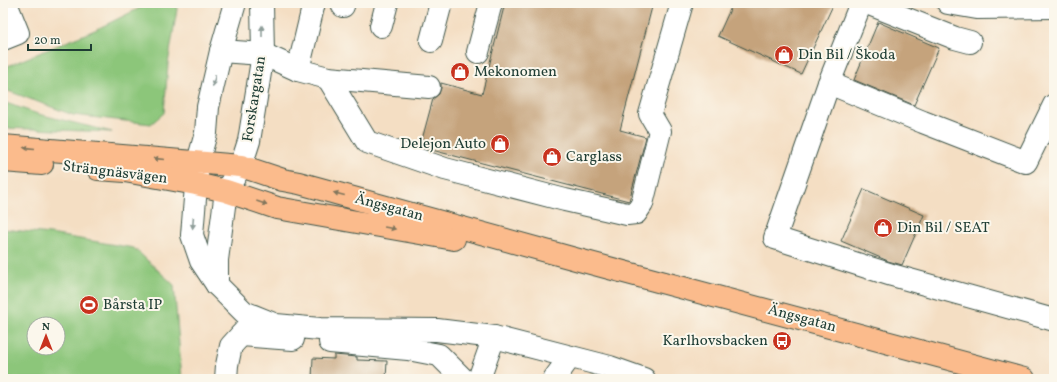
<svg xmlns="http://www.w3.org/2000/svg" width="1057" height="382" viewBox="0 0 1057 382" font-family="Vollkorn,serif">
	<rect width="100%" height="100%" fill="#fbf7ec"/>
	<filter id="ink" filterUnits="userSpaceOnUse"><feTurbulence type="fractalNoise" baseFrequency=".025" numOctaves="2"/><feDisplacementMap in="SourceGraphic" scale="8" xChannelSelector="R" yChannelSelector="G"/><feConvolveMatrix kernelMatrix="1 2 1 2 8 2 1 2 1" color-interpolation-filters="sRGB"/></filter>
	<filter id="wash" filterUnits="userSpaceOnUse"><feTurbulence type="fractalNoise" baseFrequency=".012" numOctaves="4" result="noise"/><feDisplacementMap in="SourceGraphic" scale="16" xChannelSelector="R" yChannelSelector="G"/><feGaussianBlur stdDeviation="0.9" result="paint"/><feColorMatrix in="noise" values="0 0 0 0 0 0 0 0 0 0 0 0 0 0 0 0 0 1.4 0 .05"/><feComposite in="paint" operator="in"/></filter>
	<g filter="url(#wash)">
		<rect width="100%" height="100%" fill="#f4dec3"/>
		<g fill="#8cc67a" stroke="#568257" fill-rule="evenodd">
			<path d="M 150,3 L 178,3 L 168,64 L 164,113 L 151,124 L 73,115 L 3,89 L 3,68 L 95,30 Z"/>
			<path d="M 3,102 L 38,114 L 112,132 L 3,128 Z"/>
			<path d="M 3,229 L 50,234 L 134,248 L 174,285 L 182,379 L 3,379 ZM 34,324 L 58,324 L 58,348 L 34,348 Z"/>
		</g>
		<g id="blocks">
			<g fill="#c5a37b">
				<path d="M 505,3 L 653,3 L 620,130 L 646,137 L 629,201 L 420,147 L 433,99 L 439,94 L 441,88 L 441,83 L 482,94 Z"/>
				<path d="M 733,3 L 834,3 L 801,74 L 718,36 Z"/>
				<path d="M 878,22 L 939,48 L 914,105 L 854,80 Z"/>
				<path d="M 864,189 L 924,215 L 902,265 L 888,261 L 841,241 Z"/>
				<path d="M 334,355 L 357,357 L 357,360 L 387,361 L 386,379 L 312,379 L 313,358 L 334,359 Z"/>
			</g>
		</g>
	</g>
	<g filter="url(#ink)">
		<use href="#blocks" fill-opacity="0" stroke="#3f5549" stroke-width="1"/>
		<g fill="none" stroke-linecap="round" stroke-linejoin="round">
			<g stroke="#3f5549" stroke-width="24">
				<g id="minor">
					<path d="M 235,3 L 221,51 L 208,107 L 206,133 L 198,162 L 192,235 L 201,261 L 217,285 L 244,312 L 276,325 L 320,329 L 437,330 L 494,337 L 610,367 L 644,379"/>
					<path d="M 861,3 L 829,83 L 775,238 L 892,275 L 1054,320"/>
					<path d="M 867,3 L 955,38 L 970,42"/>
					<path d="M 948,3 L 977,8 L 1054,7"/>
					<path d="M 343,6 L 344,3"/>
					<path d="M 381,26 L 387,3"/>
					<path d="M 3,39 L 18,33 L 6,3"/>
					<path d="M 431,41 L 441,3"/>
					<path d="M 221,51 L 263,54 L 298,70 L 328,78 L 429,87"/>
					<path d="M 478,52 L 491,3"/>
					<path d="M 298,70 L 314,3"/>
					<path d="M 328,78 L 367,142 L 445,169 L 565,200 L 627,214 L 636,213 L 642,204 L 660,131 L 650,114 L 682,3"/>
					<path d="M 829,83 L 923,122 L 1026,162 L 1054,105"/>
					<path d="M 217,285 L 217,260 L 226,191 L 241,166 L 249,141 L 263,54 L 262,3"/>
					<path d="M 241,335 L 293,339"/>
					<path d="M 330,342 L 408,349 L 439,355 L 463,379"/>
					<path d="M 226,379 L 227,365 L 231,346 L 251,324"/>
					<path d="M 479,379 L 494,337"/>
					<path d="M 554,379 L 570,357"/>
				</g>
			</g>
			<g stroke="#3f5549" stroke-width="24">
				<g id="major">
					<path d="M 3,146 L 241,166 L 283,180 L 299,183 L 579,260 L 1024,379"/>
					<path d="M 3,161 L 42,164"/>
					<path d="M 98,169 L 125,171 L 196,184 L 226,191 L 277,208 L 454,239"/>
				</g>
			</g>
			<use href="#minor" stroke="#fff" stroke-width="22"/>
			<use href="#major" stroke="#fbbb8c" stroke-width="22"/>
		</g>
		<defs><path id="oneway-solid" d="M-6-.8H1V-3.2L6.5 0L1 3.2V.8H-6Z"/></defs>
		<g fill="#8f9e9a">
			<use href="#oneway-solid" transform="translate(262 31) rotate(-90)"/>
			<use href="#oneway-solid" transform="translate(214 81) rotate(103)"/>
			<use href="#oneway-solid" transform="translate(193 223) rotate(94)"/>
		</g>
		<g fill="#82765c">
			<use href="#oneway-solid" transform="translate(29 148) rotate(-175)"/>
			<use href="#oneway-solid" transform="translate(159 159) rotate(-175)"/>
			<use href="#oneway-solid" transform="translate(339 194) rotate(-165)"/>
			<use href="#oneway-solid" transform="translate(262 203) rotate(19)"/>
			<use href="#oneway-solid" transform="translate(390 228) rotate(10)"/>
		</g>
	</g>
	<defs>
		<g id="shop-disc" transform="scale(1)"><circle r="9.5" fill="#c8321e" stroke="#fbf7ec"/><path d="M-5-2.5h2.3a2.7 3.5 0 0 1 5.4 0H5L5.5 6h-11ZM-1.5-2.5h3a1.5 2.3 0 0 0-3 0Z" fill="#fff"/></g>
		<g id="stadium-disc" transform="scale(1)"><circle r="9.5" fill="#c8321e" stroke="#fbf7ec"/><path d="M0-5a6.5 5 0 1 0 0 10a6.5 5 0 1 0 0-10ZM-3.5-1.8h7v3.6h-7Z" fill="#fff"/></g>
		<g id="bus-disc" transform="scale(1)"><circle r="9.5" fill="#c8321e" stroke="#fbf7ec"/><path d="M-5-6H5V4H4V6H2V4H-2V6H-4V4H-5ZM-3.5-4V0h7V-4ZM-3.5 1.2v1.5H-2V1.2ZM2 1.2v1.5H3.5V1.2Z" fill="#fff"/></g>
	</defs>
	<g fill-rule="evenodd">
		<use href="#shop-disc" x="784" y="55"/>
		<use href="#shop-disc" x="460" y="72"/>
		<use href="#shop-disc" x="500" y="144"/>
		<use href="#shop-disc" x="552" y="157"/>
		<use href="#shop-disc" x="883" y="228"/>
		<use href="#stadium-disc" x="89" y="305"/>
		<use href="#bus-disc" x="782" y="341"/>
	</g>
	<g text-anchor="middle" dominant-baseline="central" stroke-width="4" stroke-linejoin="round" paint-order="stroke">
		<g font-size="15" fill="#1f3d34" stroke="#fbf7ec" text-anchor="start">
			<text x="798" y="55">Din Bil / Škoda</text>
			<text x="474" y="72">Mekonomen</text>
			<text x="486" y="144" text-anchor="end">Delejon Auto</text>
			<text x="566" y="157">Carglass</text>
			<text x="897" y="228">Din Bil / SEAT</text>
			<text x="103" y="305">Bårsta IP</text>
			<text x="768" y="341" text-anchor="end">Karlhovsbacken</text>
		</g>
		<g font-size="15" fill="#1f3d34" stroke="#fbf7ec">
			<text transform="translate(255 99) rotate(-81)">Forskargatan</text>
			<text transform="translate(115 173) rotate(7)">Strängnäsvägen</text>
			<text transform="translate(389 208) rotate(15)">Ängsgatan</text>
			<text transform="translate(802 319) rotate(15)">Ängsgatan</text>
		</g>
	</g>
	<rect width="1057" height="382" fill="none" stroke="#fbf7ec" stroke-width="16"/>
	<g transform="translate(46 336)"><circle r="19" fill="#fbf7ec" stroke="#a3ada2"/>
	<path d="M0-3L7 15L0 10L-7 15Z" fill="#c8321e"/>
	<text y="-6" font-size="11" font-weight="bold" text-anchor="middle" fill="#1f3d34">N</text>
	</g>
	<path d="M28 44v6h63v-6" fill="none" stroke="#1f3d34" stroke-width="2"/>
	<text x="34" y="44" font-size="12" fill="#1f3d34" stroke="#fbf7ec" stroke-width="3" paint-order="stroke">20 m</text>
</svg>
